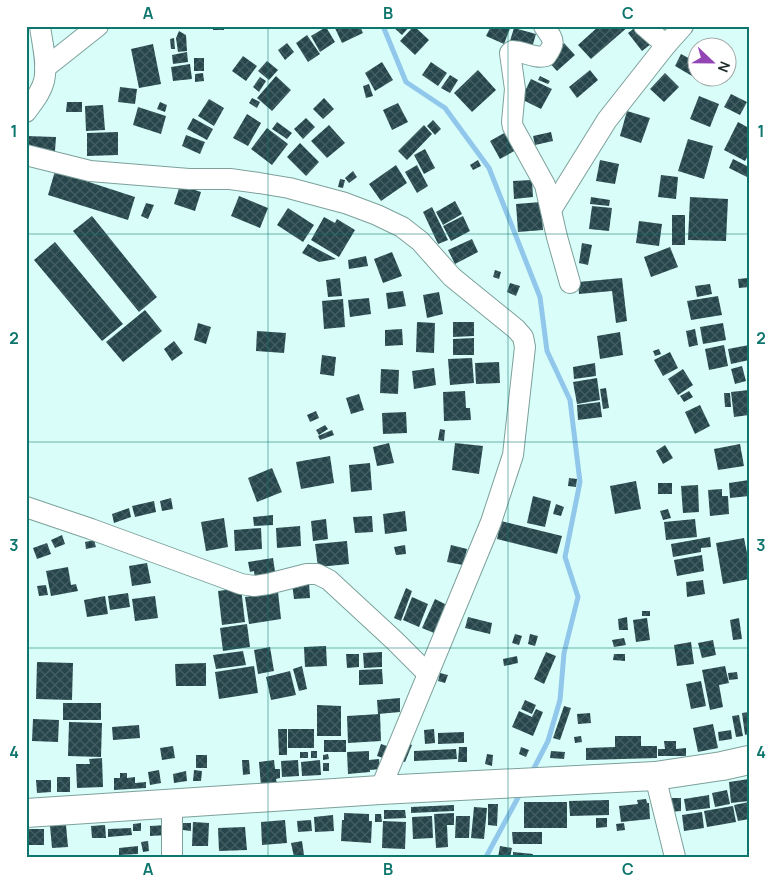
<svg xmlns="http://www.w3.org/2000/svg" width="775" height="883" viewBox="0 0 775 883" font-family="Manrope,sans-serif">
	<defs>
		<pattern id="building-cross-hatch" width="8" height="8" patternUnits="userSpaceOnUse" patternTransform="scale(1.25)"><rect width="8" height="8" fill="#26464c"/><path d="M0 0l8 8M0 8l8-8" fill="none" stroke="#445e63"/></pattern>
	</defs>
	<rect width="100%" height="100%" fill="#d9fef9"/>
	<g fill="none" stroke-linecap="round" stroke-linejoin="round">
		<g stroke="#90c7eb" stroke-width="5">
			<path d="M 383,26 L 406,82 L 445,108 L 489,168 L 540,297 L 547,351 L 570,400 L 580,482 L 565,557 L 578,597 L 564,653 L 560,700 L 548,741 L 531,774"/>
			<path d="M 486,857 L 521,792"/>
		</g>
	</g>
	<g fill="url(#building-cross-hatch)">
		<rect x="213" y="26" width="11" height="4"/>
		<path d="M 334,26 L 360,26 L 363,33 L 342,43 Z"/>
		<path d="M 392,26 L 410,26 L 402,35 Z"/>
		<path d="M 414,26 L 429,40 L 415,55 L 400,41 Z"/>
		<path d="M 491,26 L 511,26 L 504,44 L 486,36 Z"/>
		<path d="M 599,26 L 629,26 L 591,59 L 578,45 Z"/>
		<path d="M 637,26 L 651,44 L 642,51 L 628,33 Z"/>
		<path d="M 326,27 L 335,42 L 320,52 L 311,36 Z"/>
		<path d="M 514,28 L 536,34 L 531,51 L 509,44 Z"/>
		<path d="M 179,31 L 186,35 L 187,51 L 178,52 L 176,38 Z"/>
		<path d="M 307,35 L 320,54 L 308,62 L 296,43 Z"/>
		<path d="M 174,38 L 175,49 L 171,49 L 170,39 Z"/>
		<path d="M 287,43 L 294,52 L 285,60 L 278,50 Z"/>
		<path d="M 564,43 L 575,55 L 557,71 L 546,59 Z"/>
		<path d="M 153,44 L 161,84 L 139,88 L 131,49 Z"/>
		<path d="M 187,52 L 188,62 L 173,64 L 172,55 Z"/>
		<path d="M 681,54 L 698,63 L 692,76 L 675,66 Z"/>
		<path d="M 243,56 L 257,66 L 246,81 L 232,71 Z"/>
		<rect x="194" y="58" width="10" height="13"/>
		<path d="M 267,61 L 278,70 L 269,80 L 258,71 Z"/>
		<path d="M 382,62 L 393,80 L 375,91 L 365,73 Z"/>
		<path d="M 431,62 L 447,73 L 438,86 L 422,75 Z"/>
		<path d="M 190,64 L 192,79 L 173,81 L 171,67 Z"/>
		<path d="M 478,70 L 496,90 L 472,112 L 454,93 Z"/>
		<path d="M 590,70 L 598,80 L 577,98 L 569,87 Z"/>
		<path d="M 203,73 L 204,81 L 195,82 L 195,74 Z"/>
		<path d="M 665,73 L 679,87 L 664,102 L 650,89 Z"/>
		<path d="M 450,75 L 458,80 L 450,93 L 441,88 Z"/>
		<path d="M 276,76 L 291,90 L 272,111 L 257,98 Z"/>
		<path d="M 540,76 L 550,81 L 548,84 L 538,80 Z"/>
		<path d="M 260,77 L 266,81 L 259,92 L 253,87 Z"/>
		<path d="M 531,79 L 552,89 L 541,109 L 521,99 Z"/>
		<path d="M 369,84 L 373,96 L 366,98 L 363,86 Z"/>
		<path d="M 120,87 L 137,89 L 135,104 L 118,102 Z"/>
		<path d="M 731,94 L 747,102 L 740,115 L 724,107 Z"/>
		<path d="M 699,96 L 719,104 L 710,127 L 690,119 Z"/>
		<path d="M 252,98 L 260,102 L 257,108 L 249,103 Z"/>
		<path d="M 324,98 L 334,109 L 323,119 L 313,109 Z"/>
		<path d="M 209,99 L 224,108 L 214,126 L 198,116 Z"/>
		<path d="M 67,102 L 82,102 L 82,112 L 66,112 Z"/>
		<path d="M 160,102 L 167,105 L 165,112 L 157,109 Z"/>
		<path d="M 398,103 L 408,122 L 392,130 L 383,110 Z"/>
		<path d="M 103,105 L 105,130 L 86,131 L 85,106 Z"/>
		<path d="M 138,107 L 166,116 L 161,134 L 133,125 Z"/>
		<path d="M 627,111 L 650,118 L 641,143 L 620,136 Z"/>
		<path d="M 247,114 L 261,123 L 248,146 L 233,138 Z"/>
		<path d="M 193,118 L 213,129 L 207,140 L 187,129 Z"/>
		<path d="M 306,118 L 315,127 L 303,139 L 294,129 Z"/>
		<path d="M 433,120 L 441,129 L 435,135 L 427,126 Z"/>
		<path d="M 277,122 L 292,133 L 287,139 L 272,129 Z"/>
		<path d="M 738,122 L 749,128 L 749,154 L 745,161 L 724,150 Z"/>
		<path d="M 329,125 L 345,143 L 327,158 L 311,141 Z"/>
		<path d="M 424,125 L 432,134 L 407,160 L 398,151 Z"/>
		<path d="M 267,128 L 288,144 L 272,165 L 251,149 Z"/>
		<path d="M 118,132 L 118,155 L 87,156 L 87,133 Z"/>
		<path d="M 506,132 L 516,150 L 500,159 L 490,141 Z"/>
		<path d="M 551,132 L 553,141 L 535,145 L 533,136 Z"/>
		<path d="M 186,135 L 205,142 L 200,154 L 182,146 Z"/>
		<path d="M 26,136 L 56,137 L 55,151 L 26,150 Z"/>
		<path d="M 688,139 L 713,146 L 704,179 L 678,171 Z"/>
		<path d="M 300,143 L 319,162 L 306,176 L 287,157 Z"/>
		<path d="M 425,149 L 435,168 L 424,174 L 414,155 Z"/>
		<path d="M 733,159 L 749,167 L 749,178 L 729,168 Z"/>
		<path d="M 478,160 L 481,166 L 473,170 L 470,165 Z"/>
		<path d="M 600,160 L 619,164 L 615,184 L 596,181 Z"/>
		<path d="M 396,165 L 407,183 L 381,201 L 369,184 Z"/>
		<path d="M 417,165 L 428,186 L 417,193 L 405,172 Z"/>
		<path d="M 55,171 L 135,197 L 128,220 L 48,195 Z"/>
		<path d="M 353,171 L 357,177 L 349,183 L 345,178 Z"/>
		<path d="M 661,175 L 678,177 L 676,199 L 658,197 Z"/>
		<path d="M 340,179 L 345,180 L 343,188 L 338,187 Z"/>
		<path d="M 532,180 L 533,197 L 514,199 L 513,181 Z"/>
		<path d="M 180,185 L 201,192 L 195,211 L 174,204 Z"/>
		<path d="M 239,196 L 268,208 L 260,228 L 231,216 Z"/>
		<path d="M 591,197 L 610,200 L 609,206 L 590,204 Z"/>
		<path d="M 690,197 L 728,199 L 726,241 L 688,240 Z"/>
		<path d="M 455,201 L 462,214 L 443,225 L 436,212 Z"/>
		<path d="M 541,202 L 543,230 L 518,232 L 516,204 Z"/>
		<path d="M 146,203 L 154,205 L 148,219 L 141,216 Z"/>
		<path d="M 592,206 L 612,208 L 609,231 L 589,229 Z"/>
		<path d="M 432,207 L 448,240 L 438,244 L 423,212 Z"/>
		<path d="M 288,208 L 314,225 L 303,242 L 277,225 Z"/>
		<rect x="672" y="215" width="13" height="30"/>
		<path d="M 92,216 L 157,297 L 139,312 L 73,231 Z"/>
		<path d="M 463,216 L 470,231 L 451,241 L 443,226 Z"/>
		<path d="M 324,217 L 335,223 L 337,219 L 355,230 L 339,257 L 311,240 Z"/>
		<path d="M 639,221 L 662,224 L 659,246 L 636,243 Z"/>
		<path d="M 472,239 L 478,252 L 455,264 L 448,250 Z"/>
		<path d="M 55,242 L 123,324 L 102,341 L 34,260 Z"/>
		<path d="M 582,243 L 592,245 L 588,265 L 579,263 Z"/>
		<path d="M 308,244 L 336,259 L 319,262 L 302,253 Z"/>
		<path d="M 670,247 L 678,267 L 651,277 L 644,257 Z"/>
		<path d="M 392,252 L 402,276 L 383,283 L 374,259 Z"/>
		<path d="M 366,256 L 368,266 L 349,269 L 348,260 Z"/>
		<path d="M 495,270 L 501,272 L 499,279 L 493,277 Z"/>
		<path d="M 340,278 L 342,296 L 328,297 L 326,280 Z"/>
		<path d="M 622,278 L 627,321 L 616,323 L 612,291 L 579,294 L 578,282 Z"/>
		<path d="M 748,278 L 749,287 L 739,288 L 738,279 Z"/>
		<path d="M 510,283 L 520,286 L 516,296 L 507,292 Z"/>
		<path d="M 710,284 L 712,294 L 697,297 L 695,286 Z"/>
		<path d="M 403,291 L 406,306 L 388,309 L 386,293 Z"/>
		<path d="M 439,292 L 443,314 L 427,318 L 423,295 Z"/>
		<path d="M 718,296 L 722,315 L 691,320 L 687,301 Z"/>
		<path d="M 369,298 L 371,314 L 350,317 L 348,300 Z"/>
		<path d="M 343,299 L 345,327 L 324,329 L 322,301 Z"/>
		<path d="M 145,310 L 162,331 L 123,362 L 106,342 Z"/>
		<path d="M 417,322 L 435,323 L 434,353 L 416,352 Z"/>
		<path d="M 453,322 L 474,322 L 474,336 L 453,337 Z"/>
		<path d="M 198,323 L 211,327 L 206,344 L 194,340 Z"/>
		<path d="M 723,323 L 726,340 L 703,344 L 700,327 Z"/>
		<path d="M 402,329 L 403,345 L 385,346 L 385,330 Z"/>
		<path d="M 695,329 L 698,345 L 689,347 L 686,331 Z"/>
		<path d="M 257,331 L 286,333 L 284,353 L 256,351 Z"/>
		<path d="M 620,332 L 623,355 L 600,359 L 597,336 Z"/>
		<path d="M 474,338 L 474,355 L 453,355 L 453,339 Z"/>
		<path d="M 174,341 L 183,353 L 172,361 L 164,349 Z"/>
		<path d="M 724,345 L 728,366 L 709,370 L 705,349 Z"/>
		<path d="M 749,345 L 749,360 L 731,364 L 728,349 Z"/>
		<path d="M 659,349 L 661,354 L 655,356 L 653,351 Z"/>
		<path d="M 670,352 L 678,368 L 663,376 L 654,360 Z"/>
		<path d="M 322,355 L 336,357 L 334,376 L 320,374 Z"/>
		<path d="M 472,358 L 474,383 L 450,385 L 448,359 Z"/>
		<path d="M 499,362 L 500,383 L 476,384 L 475,363 Z"/>
		<path d="M 595,363 L 596,376 L 574,379 L 573,367 Z"/>
		<path d="M 742,366 L 746,381 L 735,384 L 731,369 Z"/>
		<path d="M 434,368 L 436,385 L 414,389 L 412,371 Z"/>
		<path d="M 381,369 L 399,370 L 398,394 L 380,393 Z"/>
		<path d="M 683,369 L 693,385 L 678,395 L 668,379 Z"/>
		<path d="M 597,378 L 600,400 L 577,404 L 573,382 Z"/>
		<path d="M 606,388 L 609,408 L 603,409 L 600,389 Z"/>
		<path d="M 749,390 L 749,415 L 734,417 L 731,392 Z"/>
		<path d="M 465,391 L 466,408 L 470,408 L 471,420 L 444,421 L 443,392 Z"/>
		<path d="M 689,391 L 693,397 L 684,402 L 680,396 Z"/>
		<path d="M 724,393 L 730,393 L 731,407 L 725,407 Z"/>
		<path d="M 359,394 L 364,410 L 351,414 L 346,398 Z"/>
		<path d="M 600,402 L 602,417 L 578,420 L 577,405 Z"/>
		<path d="M 700,405 L 710,426 L 695,434 L 685,412 Z"/>
		<path d="M 316,411 L 319,418 L 310,422 L 307,415 Z"/>
		<path d="M 406,412 L 407,433 L 383,434 L 382,413 Z"/>
		<path d="M 325,425 L 328,429 L 319,435 L 316,430 Z"/>
		<path d="M 440,429 L 445,430 L 444,441 L 438,440 Z"/>
		<path d="M 332,430 L 334,435 L 320,440 L 318,436 Z"/>
		<path d="M 389,443 L 394,463 L 377,466 L 373,447 Z"/>
		<path d="M 455,443 L 483,446 L 479,474 L 452,470 Z"/>
		<path d="M 740,444 L 744,466 L 718,470 L 714,449 Z"/>
		<path d="M 665,445 L 673,458 L 663,464 L 656,451 Z"/>
		<path d="M 330,456 L 334,483 L 301,489 L 296,462 Z"/>
		<path d="M 370,463 L 372,490 L 351,492 L 349,465 Z"/>
		<path d="M 272,468 L 282,492 L 257,502 L 248,478 Z"/>
		<path d="M 569,478 L 577,479 L 576,487 L 568,486 Z"/>
		<path d="M 749,480 L 749,496 L 730,498 L 729,483 Z"/>
		<path d="M 636,481 L 641,509 L 615,514 L 610,486 Z"/>
		<rect x="658" y="483" width="14" height="11"/>
		<path d="M 698,485 L 699,512 L 683,513 L 681,486 Z"/>
		<path d="M 722,489 L 722,496 L 728,496 L 729,514 L 710,516 L 708,490 Z"/>
		<path d="M 533,496 L 551,501 L 545,527 L 527,523 Z"/>
		<path d="M 171,498 L 173,509 L 162,511 L 160,501 Z"/>
		<path d="M 154,501 L 156,512 L 135,517 L 132,506 Z"/>
		<path d="M 556,504 L 564,507 L 561,516 L 553,514 Z"/>
		<path d="M 129,508 L 131,517 L 114,523 L 112,514 Z"/>
		<path d="M 668,509 L 671,518 L 663,520 L 660,511 Z"/>
		<path d="M 405,511 L 407,531 L 385,534 L 383,514 Z"/>
		<path d="M 273,515 L 273,525 L 254,526 L 253,517 Z"/>
		<path d="M 372,516 L 373,532 L 355,533 L 353,517 Z"/>
		<path d="M 224,518 L 228,547 L 206,551 L 201,522 Z"/>
		<path d="M 326,519 L 328,539 L 313,541 L 311,521 Z"/>
		<path d="M 695,519 L 697,537 L 666,540 L 664,522 Z"/>
		<path d="M 501,521 L 562,536 L 557,554 L 497,539 Z"/>
		<path d="M 300,526 L 301,546 L 277,548 L 276,528 Z"/>
		<path d="M 261,528 L 262,549 L 235,551 L 234,530 Z"/>
		<path d="M 62,535 L 65,544 L 55,548 L 51,540 Z"/>
		<path d="M 710,537 L 711,547 L 701,548 L 701,552 L 673,557 L 671,544 Z"/>
		<path d="M 744,538 L 749,563 L 749,579 L 723,584 L 716,543 Z"/>
		<path d="M 94,540 L 96,547 L 86,549 L 85,542 Z"/>
		<path d="M 347,541 L 349,564 L 318,567 L 315,544 Z"/>
		<path d="M 47,543 L 51,554 L 37,559 L 33,548 Z"/>
		<path d="M 405,545 L 406,554 L 396,555 L 394,547 Z"/>
		<path d="M 451,545 L 467,549 L 463,565 L 447,562 Z"/>
		<path d="M 702,555 L 704,571 L 677,576 L 674,560 Z"/>
		<path d="M 273,558 L 276,578 L 255,580 L 254,571 L 250,572 L 248,562 Z"/>
		<path d="M 147,563 L 151,583 L 132,586 L 129,566 Z"/>
		<path d="M 68,567 L 71,585 L 76,584 L 78,591 L 51,596 L 46,571 Z"/>
		<path d="M 703,580 L 705,594 L 687,597 L 686,582 Z"/>
		<path d="M 309,582 L 310,598 L 294,599 L 292,583 Z"/>
		<path d="M 46,585 L 48,595 L 39,596 L 37,586 Z"/>
		<path d="M 241,588 L 245,622 L 222,625 L 218,591 Z"/>
		<path d="M 406,588 L 412,591 L 401,621 L 394,618 Z"/>
		<path d="M 278,592 L 281,619 L 249,624 L 245,597 Z"/>
		<path d="M 128,593 L 130,607 L 110,610 L 108,596 Z"/>
		<path d="M 105,596 L 108,614 L 87,617 L 84,600 Z"/>
		<path d="M 155,596 L 158,618 L 135,621 L 132,599 Z"/>
		<path d="M 412,597 L 428,604 L 419,627 L 403,620 Z"/>
		<path d="M 435,599 L 447,605 L 434,633 L 422,628 Z"/>
		<rect x="642" y="611" width="8" height="5"/>
		<path d="M 468,617 L 492,623 L 490,634 L 465,628 Z"/>
		<path d="M 627,617 L 628,630 L 619,630 L 618,619 Z"/>
		<path d="M 647,618 L 650,640 L 636,642 L 633,620 Z"/>
		<path d="M 739,618 L 742,639 L 733,640 L 730,620 Z"/>
		<path d="M 247,624 L 250,647 L 223,651 L 220,628 Z"/>
		<path d="M 515,634 L 522,636 L 519,645 L 512,643 Z"/>
		<path d="M 530,634 L 538,636 L 535,646 L 528,644 Z"/>
		<path d="M 624,638 L 626,645 L 614,647 L 612,640 Z"/>
		<path d="M 713,640 L 716,655 L 702,658 L 698,643 Z"/>
		<path d="M 691,642 L 694,664 L 677,666 L 674,645 Z"/>
		<path d="M 326,646 L 327,666 L 305,667 L 304,647 Z"/>
		<path d="M 270,647 L 274,671 L 258,674 L 254,650 Z"/>
		<path d="M 243,651 L 246,665 L 216,669 L 213,655 Z"/>
		<path d="M 382,652 L 382,667 L 364,668 L 363,653 Z"/>
		<path d="M 546,652 L 556,656 L 544,684 L 534,679 Z"/>
		<path d="M 346,654 L 359,654 L 359,667 L 347,668 Z"/>
		<path d="M 614,654 L 625,654 L 625,661 L 613,660 Z"/>
		<path d="M 517,656 L 518,663 L 504,666 L 503,659 Z"/>
		<path d="M 37,662 L 73,663 L 72,700 L 36,699 Z"/>
		<path d="M 206,663 L 206,686 L 176,686 L 175,664 Z"/>
		<path d="M 254,666 L 258,693 L 219,699 L 215,672 Z"/>
		<path d="M 302,666 L 307,689 L 299,691 L 293,669 Z"/>
		<path d="M 725,666 L 729,683 L 719,685 L 723,707 L 710,710 L 702,670 Z"/>
		<path d="M 382,669 L 383,684 L 359,685 L 359,670 Z"/>
		<path d="M 290,671 L 296,695 L 271,700 L 266,677 Z"/>
		<path d="M 737,672 L 738,679 L 729,680 L 728,673 Z"/>
		<path d="M 440,673 L 448,675 L 445,683 L 438,681 Z"/>
		<path d="M 701,681 L 706,706 L 691,709 L 686,684 Z"/>
		<path d="M 400,698 L 400,712 L 378,714 L 377,700 Z"/>
		<path d="M 525,700 L 536,705 L 532,714 L 521,709 Z"/>
		<rect x="63" y="703" width="38" height="17"/>
		<path d="M 317,705 L 341,706 L 341,736 L 317,736 Z"/>
		<path d="M 564,706 L 571,708 L 560,740 L 553,738 Z"/>
		<path d="M 536,709 L 543,712 L 533,736 L 512,727 L 519,711 L 532,717 Z"/>
		<path d="M 749,712 L 749,734 L 745,735 L 742,713 Z"/>
		<path d="M 590,713 L 591,723 L 578,724 L 577,714 Z"/>
		<path d="M 380,714 L 381,741 L 348,743 L 347,716 Z"/>
		<path d="M 739,715 L 743,736 L 736,737 L 732,716 Z"/>
		<path d="M 33,719 L 59,720 L 58,742 L 32,741 Z"/>
		<path d="M 69,722 L 102,723 L 101,757 L 68,756 Z"/>
		<path d="M 713,724 L 718,748 L 698,752 L 693,728 Z"/>
		<path d="M 139,725 L 140,738 L 113,740 L 112,727 Z"/>
		<path d="M 278,729 L 287,729 L 287,755 L 279,755 Z"/>
		<rect x="288" y="729" width="26" height="19"/>
		<path d="M 434,729 L 435,743 L 425,744 L 424,730 Z"/>
		<path d="M 731,730 L 732,739 L 719,741 L 718,732 Z"/>
		<path d="M 464,732 L 464,743 L 438,744 L 438,733 Z"/>
		<path d="M 581,736 L 582,742 L 575,743 L 574,737 Z"/>
		<path d="M 615,736 L 641,736 L 641,746 L 657,746 L 657,758 L 586,760 L 586,748 L 615,747 Z"/>
		<rect x="324" y="740" width="22" height="12"/>
		<path d="M 664,741 L 676,741 L 676,749 L 686,748 L 686,756 L 658,756 L 658,749 L 665,749 Z"/>
		<path d="M 405,742 L 412,745 L 405,762 L 398,760 Z"/>
		<path d="M 381,744 L 387,746 L 383,758 L 377,756 Z"/>
		<path d="M 173,746 L 175,758 L 162,760 L 160,748 Z"/>
		<path d="M 459,747 L 467,747 L 467,762 L 458,762 Z"/>
		<path d="M 521,747 L 529,750 L 526,757 L 519,754 Z"/>
		<path d="M 456,749 L 457,759 L 414,761 L 414,751 Z"/>
		<rect x="311" y="751" width="6" height="7"/>
		<path d="M 369,751 L 369,760 L 379,759 L 380,769 L 370,770 L 370,772 L 348,774 L 347,752 Z"/>
		<path d="M 551,751 L 565,752 L 564,759 L 550,758 Z"/>
		<rect x="300" y="752" width="8" height="6"/>
		<path d="M 328,754 L 329,759 L 323,760 L 323,755 Z"/>
		<path d="M 487,754 L 493,755 L 492,766 L 485,764 Z"/>
		<rect x="196" y="755" width="11" height="13"/>
		<path d="M 102,758 L 103,787 L 77,788 L 76,764 L 90,764 L 89,759 Z"/>
		<path d="M 242,760 L 249,760 L 250,774 L 243,775 Z"/>
		<path d="M 274,760 L 275,769 L 280,769 L 280,778 L 276,779 L 277,784 L 261,786 L 259,762 Z"/>
		<path d="M 298,760 L 299,776 L 282,777 L 281,761 Z"/>
		<path d="M 320,760 L 321,775 L 302,776 L 301,762 Z"/>
		<rect x="323" y="763" width="6" height="8"/>
		<path d="M 159,770 L 161,783 L 150,785 L 148,772 Z"/>
		<path d="M 194,770 L 202,771 L 201,781 L 193,781 Z"/>
		<path d="M 186,771 L 187,781 L 174,783 L 173,774 Z"/>
		<path d="M 120,773 L 127,773 L 127,778 L 135,777 L 135,783 L 146,782 L 146,788 L 114,790 L 114,778 L 120,778 Z"/>
		<rect x="57" y="777" width="13" height="15"/>
		<path d="M 749,779 L 749,801 L 731,803 L 729,782 Z"/>
		<path d="M 36,780 L 51,780 L 51,792 L 37,793 Z"/>
		<path d="M 727,790 L 730,804 L 715,807 L 712,793 Z"/>
		<path d="M 709,795 L 710,808 L 686,811 L 684,799 Z"/>
		<path d="M 669,798 L 681,798 L 681,811 L 669,812 Z"/>
		<path d="M 646,799 L 647,803 L 649,803 L 650,819 L 621,822 L 619,806 L 638,804 L 637,800 Z"/>
		<path d="M 609,800 L 609,815 L 570,816 L 569,801 Z"/>
		<rect x="524" y="802" width="43" height="26"/>
		<path d="M 749,802 L 749,819 L 738,821 L 734,805 Z"/>
		<path d="M 488,804 L 498,804 L 497,826 L 488,825 Z"/>
		<path d="M 454,805 L 454,811 L 411,813 L 411,807 Z"/>
		<path d="M 733,806 L 736,822 L 707,827 L 704,811 Z"/>
		<path d="M 474,807 L 487,808 L 484,839 L 471,838 Z"/>
		<path d="M 384,810 L 405,810 L 406,818 L 384,819 Z"/>
		<path d="M 702,812 L 704,828 L 684,831 L 682,815 Z"/>
		<path d="M 344,813 L 369,814 L 369,821 L 372,821 L 371,843 L 341,841 L 342,820 L 344,820 Z"/>
		<path d="M 454,813 L 454,825 L 447,825 L 448,847 L 436,848 L 434,814 Z"/>
		<path d="M 375,814 L 381,814 L 382,822 L 375,822 Z"/>
		<path d="M 333,815 L 334,831 L 315,832 L 314,817 Z"/>
		<path d="M 432,816 L 433,838 L 413,839 L 412,817 Z"/>
		<path d="M 456,816 L 470,816 L 469,838 L 455,838 Z"/>
		<path d="M 596,818 L 607,818 L 607,827 L 596,828 Z"/>
		<path d="M 285,820 L 287,843 L 262,845 L 261,822 Z"/>
		<path d="M 311,820 L 312,831 L 298,832 L 297,821 Z"/>
		<path d="M 383,821 L 406,822 L 405,849 L 382,848 Z"/>
		<path d="M 193,822 L 209,823 L 208,846 L 192,846 Z"/>
		<path d="M 141,823 L 141,831 L 133,831 L 133,824 Z"/>
		<path d="M 183,823 L 191,823 L 191,831 L 183,830 Z"/>
		<path d="M 624,823 L 625,830 L 617,831 L 616,824 Z"/>
		<path d="M 66,825 L 68,847 L 52,848 L 50,826 Z"/>
		<path d="M 105,825 L 106,838 L 92,838 L 91,826 Z"/>
		<path d="M 167,825 L 167,835 L 150,836 L 150,826 Z"/>
		<path d="M 245,827 L 247,850 L 219,851 L 218,828 Z"/>
		<path d="M 131,828 L 132,835 L 108,837 L 108,829 Z"/>
		<rect x="29" y="829" width="15" height="16"/>
		<path d="M 512,832 L 542,832 L 542,844 L 513,844 Z"/>
		<path d="M 148,841 L 149,851 L 143,852 L 141,842 Z"/>
		<path d="M 302,841 L 304,855 L 294,857 L 291,843 Z"/>
		<path d="M 138,846 L 138,854 L 119,855 L 119,848 Z"/>
		<path d="M 500,846 L 512,848 L 510,857 L 498,857 Z"/>
		<path d="M 513,852 L 533,854 L 532,857 L 513,857 Z"/>
	</g>
	<g fill="none" stroke-linecap="round" stroke-linejoin="round">
		<g stroke="#7da09b" stroke-width="22">
			<g id="minor">
				<path d="M 544,26 C 553,40 557,41 546,56 C 535,59 523,51 512,51 L 510,53 L 515,89 L 512,122 L 513,127 L 545,185 L 557,237 L 570,283"/>
				<path d="M 644,26 L 666,45"/>
				<path d="M 45,68 L 98,26"/>
				<path d="M 26,112 C 33,102 41,93 44,81 C 48,64 42,43 40,26"/>
				<path d="M 26,155 L 90,171 L 189,179 L 230,179 L 259,183 L 289,188 L 345,203 L 377,215 L 402,227 L 420,241 L 452,277 L 516,329 L 523,337 L 525,347 L 513,455 L 491,522 L 380,790"/>
				<path d="M 551,210 L 607,120 L 666,45 L 683,26"/>
				<path d="M 26,507 L 91,529 L 241,584 L 254,586 L 268,584 L 307,574 L 317,574 L 329,580 L 395,641 L 427,673"/>
				<path d="M 655,776 L 675,857"/>
				<path d="M 172,857 L 172,804"/>
			</g>
		</g>
		<g stroke="#7da09b" stroke-width="30">
			<path id="trunk" d="M 26,813 L 380,790 L 655,776 L 722,766 L 749,760"/>
		</g>
		<use href="#minor" stroke="#fff" stroke-width="20"/>
		<use href="#trunk" stroke="#fff" stroke-width="28"/>
	</g>
	<path fill="none" stroke="#0f766e" stroke-width="1" stroke-opacity="0.55" d="M 268,26 L 268,857M 508,26 L 508,857M 26,234 L 749,234M 26,442 L 749,442M 26,648 L 749,648"/>
	<rect width="775" height="883" fill="none" stroke="#ffffff" stroke-width="55"/>
	<g transform="translate(712 62) rotate(112)"><circle r="24" fill="#ffffff" stroke="#a5abab"/>
	<path d="M0-4L9 19L0 12L-9 19Z" fill="#9345b5"/>
	<text y="-8" font-size="14" font-weight="bold" text-anchor="middle" fill="#1f2e2c">N</text>
	</g>
	<rect x="28" y="28" width="720" height="828" fill="none" stroke="#0f766e" stroke-width="2"/>
	<g font-size="16" text-anchor="middle" font-weight="bold" fill="#0f766e">
		<text x="148" y="19">A</text>
		<text x="388" y="19">B</text>
		<text x="628" y="19">C</text>
		<text x="14" y="137">1</text>
		<text x="761" y="137">1</text>
		<text x="14" y="344">2</text>
		<text x="761" y="344">2</text>
		<text x="14" y="551">3</text>
		<text x="761" y="551">3</text>
		<text x="14" y="758">4</text>
		<text x="761" y="758">4</text>
		<text x="148" y="875">A</text>
		<text x="388" y="875">B</text>
		<text x="628" y="875">C</text>
	</g>
</svg>
